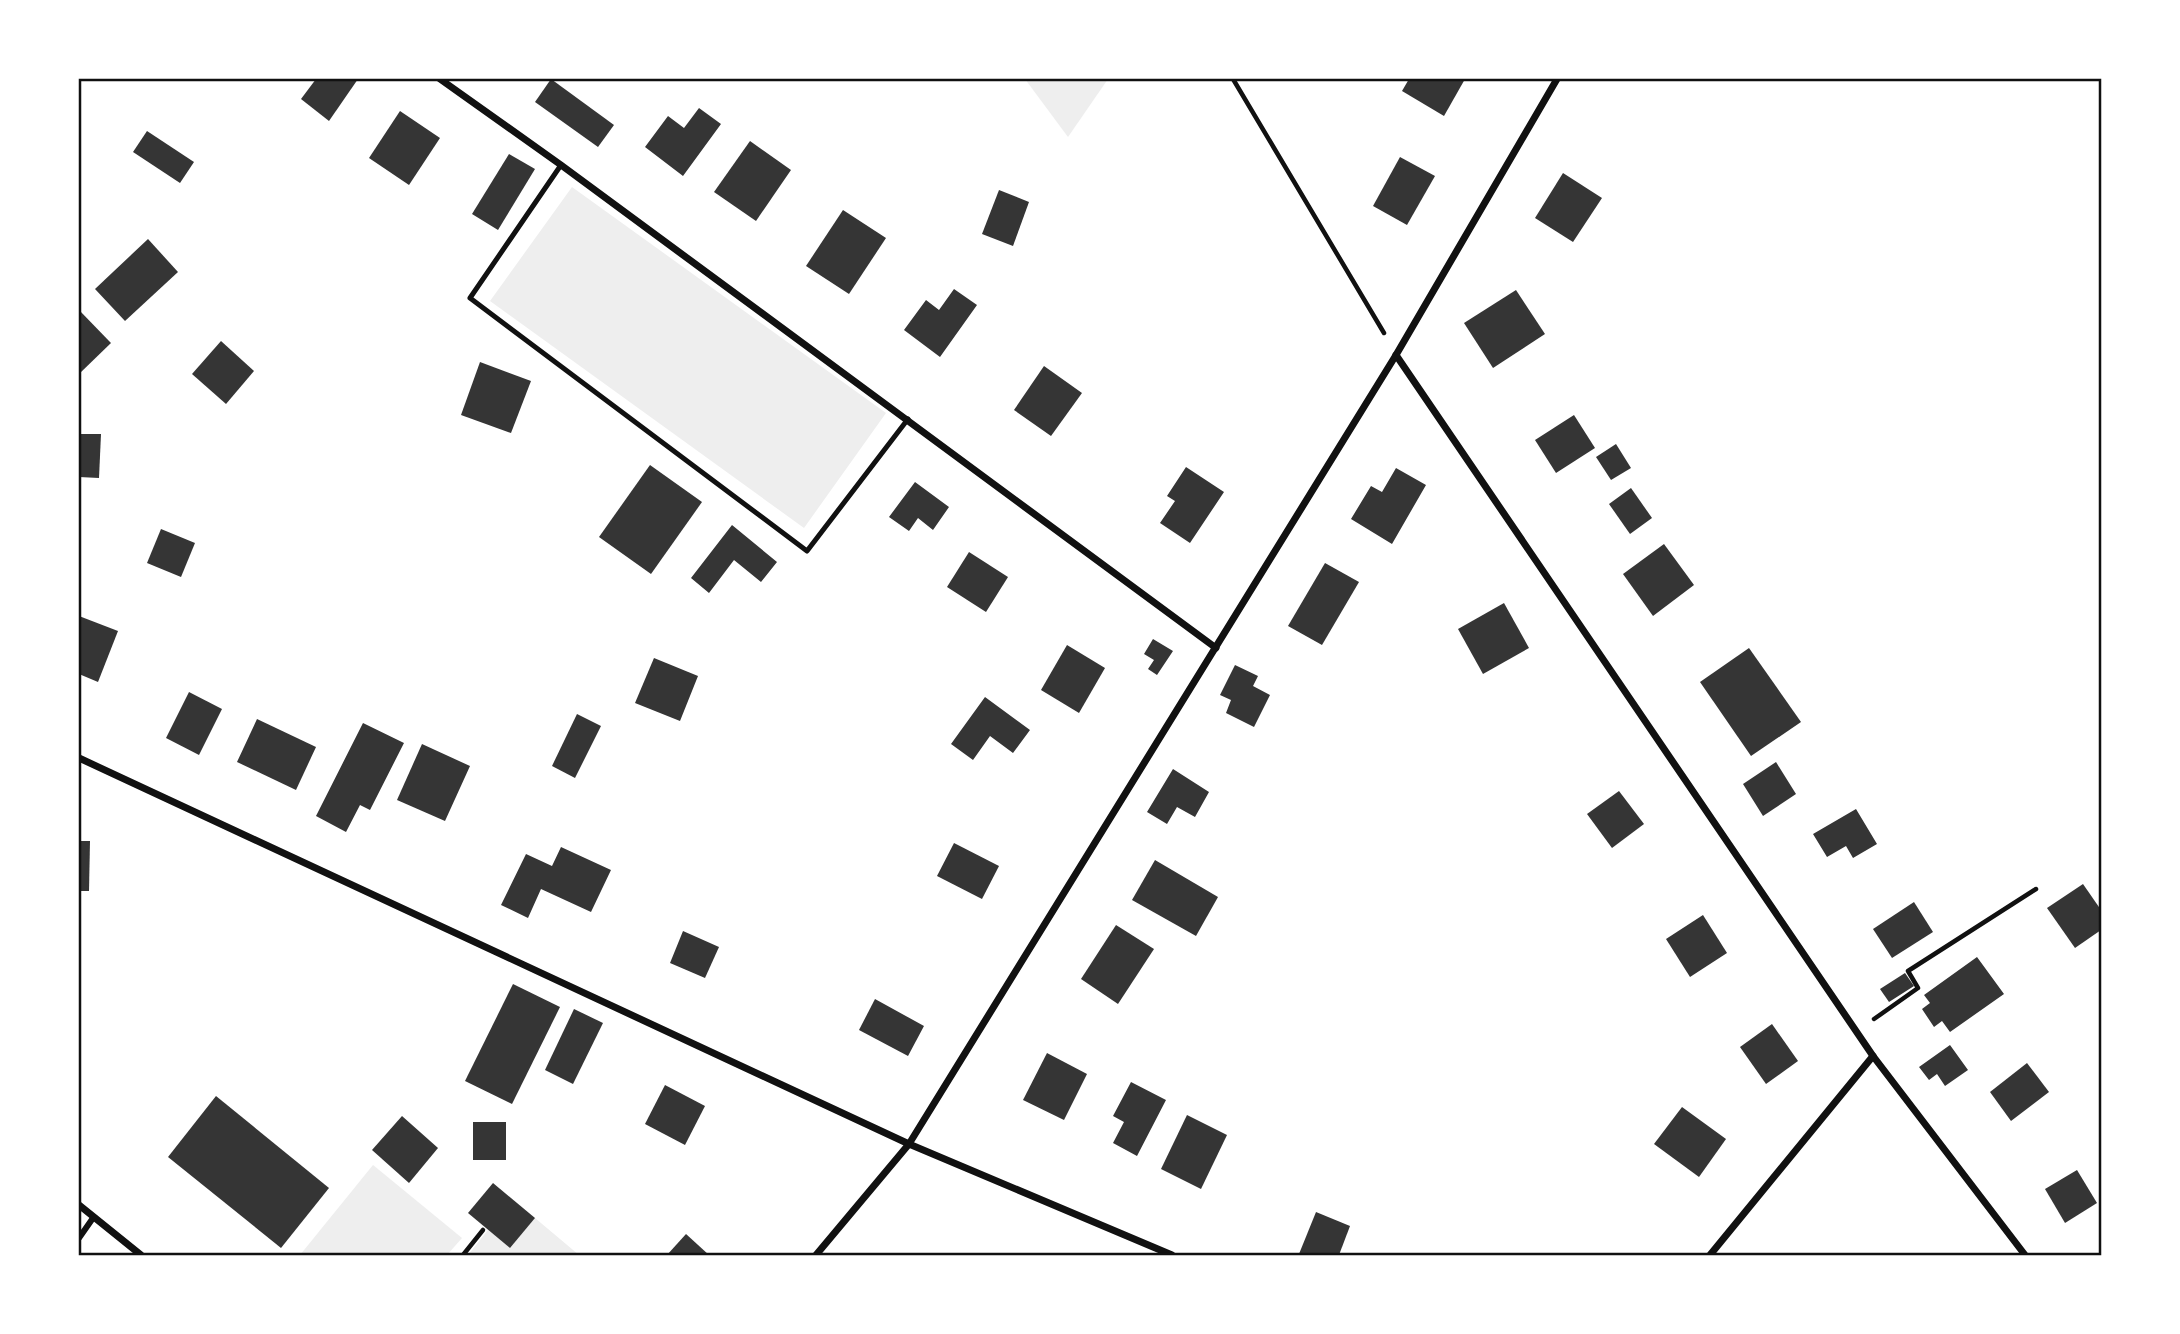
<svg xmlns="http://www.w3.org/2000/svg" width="2180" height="1334" viewBox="0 0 2180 1334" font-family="Manrope,sans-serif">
	<rect width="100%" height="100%" fill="#fff"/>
	<g fill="#eee">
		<path d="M 1025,79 L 1108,79 L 1068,137 Z"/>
		<path d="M 572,187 L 886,413 L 804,528 L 490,301 Z"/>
		<path d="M 373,1165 L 462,1238 L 447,1255 L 300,1255 Z"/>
		<path d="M 535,1218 L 579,1255 L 468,1255 L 488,1230 L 511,1247 Z"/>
	</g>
	<g fill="#353535">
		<path d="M 316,79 L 358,79 L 329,121 L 301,99 Z"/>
		<path d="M 551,79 L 614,125 L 598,147 L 535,102 Z"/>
		<path d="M 1409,79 L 1465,79 L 1444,116 L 1402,91 Z"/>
		<path d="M 699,108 L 721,124 L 683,176 L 645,147 L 668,116 L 684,128 Z"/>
		<path d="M 400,111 L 440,138 L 409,185 L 369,158 Z"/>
		<path d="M 147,131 L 194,162 L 180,183 L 133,152 Z"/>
		<path d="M 750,141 L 791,170 L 756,221 L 714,192 Z"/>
		<path d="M 509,154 L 535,169 L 498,230 L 472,214 Z"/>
		<path d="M 1400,157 L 1435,176 L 1407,225 L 1373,206 Z"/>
		<path d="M 1563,173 L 1602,198 L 1573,242 L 1535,218 Z"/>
		<path d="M 999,190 L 1029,202 L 1013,246 L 982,234 Z"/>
		<path d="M 843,210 L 886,238 L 849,294 L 806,266 Z"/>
		<path d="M 148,239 L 178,272 L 125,321 L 95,289 Z"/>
		<path d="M 954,289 L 977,305 L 940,357 L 904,330 L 926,300 L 939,310 Z"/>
		<path d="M 1516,290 L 1545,334 L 1493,368 L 1464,323 Z"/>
		<path d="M 79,310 L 111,343 L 79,374 Z"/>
		<path d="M 221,341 L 254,371 L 226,404 L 192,374 Z"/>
		<path d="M 480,362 L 531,381 L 511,433 L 461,415 Z"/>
		<path d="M 1044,366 L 1082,393 L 1051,436 L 1014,410 Z"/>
		<path d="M 1574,415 L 1595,448 L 1556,473 L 1535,440 Z"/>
		<path d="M 79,434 L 101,434 L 99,478 L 79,477 Z"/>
		<path d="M 1616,444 L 1631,468 L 1611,480 L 1596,457 Z"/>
		<path d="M 650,465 L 702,502 L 651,574 L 599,537 Z"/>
		<path d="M 1186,467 L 1224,492 L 1190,543 L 1160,523 L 1175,501 L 1167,496 Z"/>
		<path d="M 1396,468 L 1426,485 L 1392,544 L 1351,519 L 1371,486 L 1382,492 Z"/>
		<path d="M 915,482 L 949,507 L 933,530 L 918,518 L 909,531 L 889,517 Z"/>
		<path d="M 1631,488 L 1652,518 L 1630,534 L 1609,504 Z"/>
		<path d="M 732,525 L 777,562 L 761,582 L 734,560 L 709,593 L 691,578 Z"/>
		<path d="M 161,529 L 195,543 L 181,577 L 147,563 Z"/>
		<path d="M 1664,544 L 1694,585 L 1653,616 L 1623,574 Z"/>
		<path d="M 969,552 L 1008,577 L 986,612 L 947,587 Z"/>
		<path d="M 1325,563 L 1359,582 L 1322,645 L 1288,626 Z"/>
		<path d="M 1504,603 L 1529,648 L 1483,674 L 1458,629 Z"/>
		<path d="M 79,616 L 118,631 L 98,682 L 79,674 Z"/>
		<path d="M 1153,639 L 1173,651 L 1157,675 L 1148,669 L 1154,660 L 1144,654 Z"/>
		<path d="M 1067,645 L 1105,668 L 1079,713 L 1041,690 Z"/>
		<path d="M 1749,648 L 1801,722 L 1751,756 L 1700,682 Z"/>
		<path d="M 654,658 L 698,676 L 680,721 L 635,703 Z"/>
		<path d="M 1235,665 L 1258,676 L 1253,686 L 1270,695 L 1254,727 L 1226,713 L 1231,700 L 1220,695 Z"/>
		<path d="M 189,692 L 222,709 L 199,755 L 166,738 Z"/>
		<path d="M 985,697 L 1030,730 L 1013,753 L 990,736 L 973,760 L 951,744 Z"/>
		<path d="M 577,714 L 601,726 L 575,778 L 552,766 Z"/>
		<path d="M 257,719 L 316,747 L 296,790 L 237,762 Z"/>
		<path d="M 363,723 L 404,743 L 370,810 L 360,805 L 346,832 L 316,816 Z"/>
		<path d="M 422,744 L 470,766 L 445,821 L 397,800 Z"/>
		<path d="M 1776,762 L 1796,794 L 1763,816 L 1743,784 Z"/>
		<path d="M 1173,769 L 1209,792 L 1195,817 L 1177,807 L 1167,824 L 1147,812 Z"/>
		<path d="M 1619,791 L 1644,824 L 1612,848 L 1587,814 Z"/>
		<path d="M 1856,809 L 1877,844 L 1853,858 L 1846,846 L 1827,857 L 1813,834 Z"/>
		<path d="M 79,841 L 90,841 L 89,891 L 79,891 Z"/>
		<path d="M 954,843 L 999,866 L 982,899 L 937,876 Z"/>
		<path d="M 561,847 L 611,870 L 591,912 L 541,889 L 528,918 L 501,905 L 526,854 L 552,866 Z"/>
		<path d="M 1155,860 L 1218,897 L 1196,936 L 1132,900 Z"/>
		<path d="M 2083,884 L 2101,910 L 2101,930 L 2075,948 L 2047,908 Z"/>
		<path d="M 1914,902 L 1933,932 L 1892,958 L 1873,929 Z"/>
		<path d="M 1703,915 L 1727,953 L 1690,977 L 1666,939 Z"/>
		<path d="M 1116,925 L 1154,949 L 1118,1004 L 1081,979 Z"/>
		<path d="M 683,931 L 719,947 L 705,978 L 670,963 Z"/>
		<path d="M 1977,957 L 2004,994 L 1950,1032 L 1942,1021 L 1934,1027 L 1922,1009 L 1930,1003 L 1924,995 Z"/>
		<path d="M 1905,973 L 1914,986 L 1889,1002 L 1880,989 Z"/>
		<path d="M 513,984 L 560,1007 L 512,1104 L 465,1081 Z"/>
		<path d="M 875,999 L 924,1026 L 908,1056 L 859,1030 Z"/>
		<path d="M 574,1009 L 603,1023 L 573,1084 L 545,1070 Z"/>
		<path d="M 1772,1024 L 1798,1061 L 1766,1084 L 1740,1047 Z"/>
		<path d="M 1950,1045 L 1968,1070 L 1945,1086 L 1937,1074 L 1929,1080 L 1919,1067 Z"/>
		<path d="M 1047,1053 L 1087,1074 L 1064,1120 L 1023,1100 Z"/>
		<path d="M 2027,1063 L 2049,1092 L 2011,1121 L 1990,1092 Z"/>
		<path d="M 1131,1082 L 1166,1100 L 1137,1156 L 1113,1143 L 1124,1122 L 1113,1116 Z"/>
		<path d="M 665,1085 L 705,1106 L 685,1145 L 645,1124 Z"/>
		<path d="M 216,1096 L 329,1188 L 281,1248 L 168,1157 Z"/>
		<path d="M 1682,1107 L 1726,1139 L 1699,1177 L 1654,1144 Z"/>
		<path d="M 1187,1115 L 1227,1135 L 1201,1189 L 1161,1169 Z"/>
		<path d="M 402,1116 L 438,1148 L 409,1183 L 372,1150 Z"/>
		<rect x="473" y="1122" width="33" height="38"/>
		<path d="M 2077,1170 L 2097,1203 L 2065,1223 L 2045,1189 Z"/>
		<path d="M 493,1183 L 535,1218 L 510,1248 L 468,1213 Z"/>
		<path d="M 1316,1212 L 1350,1226 L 1339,1255 L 1299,1254 Z"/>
		<path d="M 686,1234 L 709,1255 L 667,1255 Z"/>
	</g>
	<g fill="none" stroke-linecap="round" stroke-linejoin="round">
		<g stroke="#111" stroke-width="4.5">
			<path d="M 1233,79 L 1384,333"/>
			<path d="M 1874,1019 L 1918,988 L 1908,971 L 2036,889"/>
			<path d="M 463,1255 L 483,1230"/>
		</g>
		<path stroke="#111" stroke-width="5" d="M 561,165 L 470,298 L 807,551 L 908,419"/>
		<path stroke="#111" stroke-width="6" d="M 79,1238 L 93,1218"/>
		<g stroke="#111" stroke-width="7">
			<path d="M 440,79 L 561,165 L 1216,648"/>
			<path d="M 1396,355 L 1873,1056 L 2025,1255"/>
			<path d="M 79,758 L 909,1144 L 1172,1255"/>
			<path d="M 79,1205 L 141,1255"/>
			<path d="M 816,1255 L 909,1144 L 1396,355 L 1557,79"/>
			<path d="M 1710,1255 L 1873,1056"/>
		</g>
	</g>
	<rect width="2180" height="1334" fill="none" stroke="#ffffff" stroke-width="161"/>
	<rect x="80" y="80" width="2020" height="1174" fill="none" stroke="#111" stroke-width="2.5"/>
</svg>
